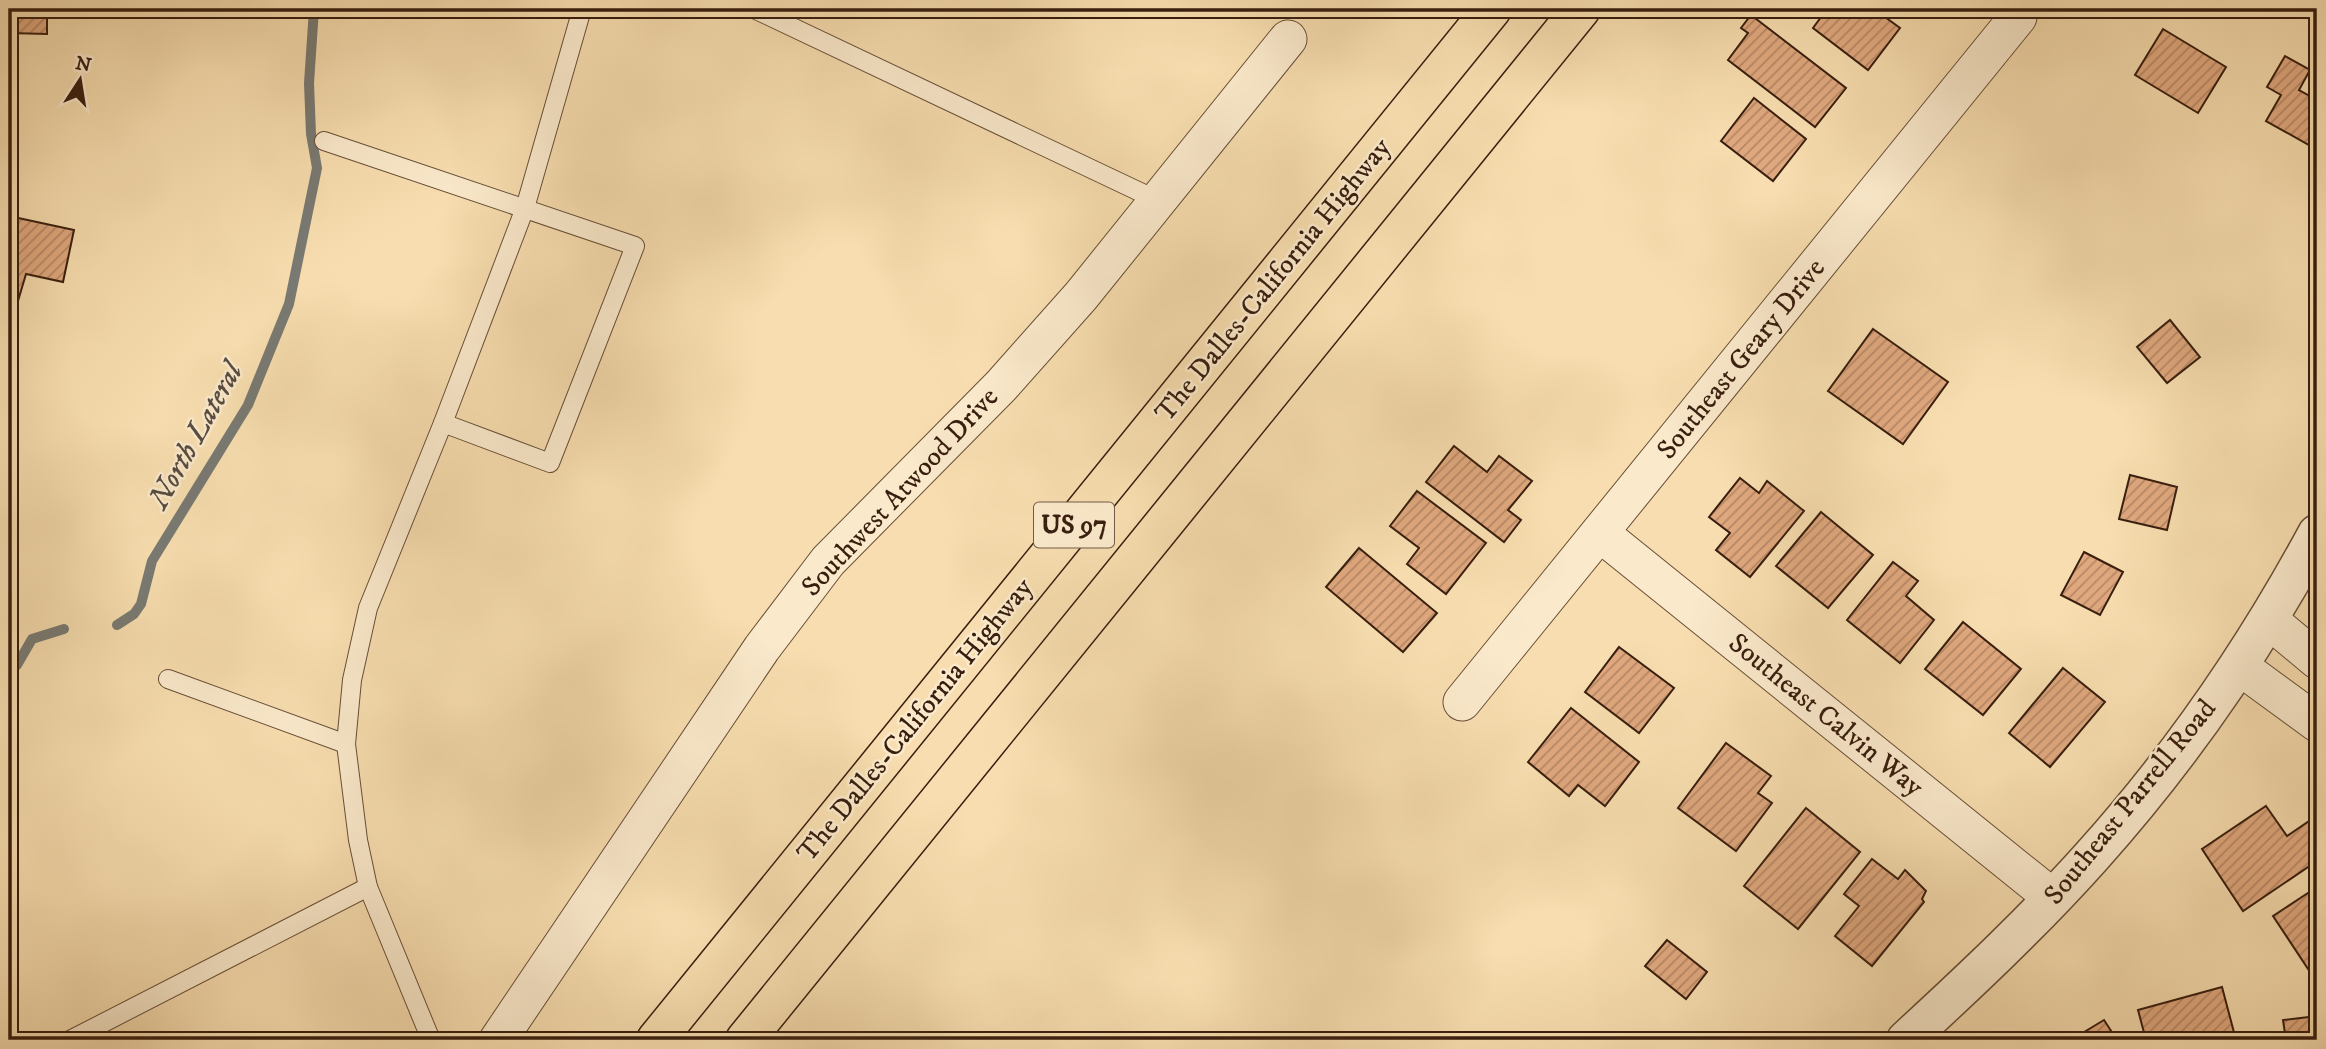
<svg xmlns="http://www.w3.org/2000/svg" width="2326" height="1049" viewBox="0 0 2326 1049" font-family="'IM FELL DW Pica',serif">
	<defs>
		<pattern id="building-hatch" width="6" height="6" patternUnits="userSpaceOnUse" patternTransform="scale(1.75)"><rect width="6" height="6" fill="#e0a87e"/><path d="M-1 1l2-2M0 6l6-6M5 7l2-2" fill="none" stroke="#b78866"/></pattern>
	</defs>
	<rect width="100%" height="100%" fill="#f7ddaf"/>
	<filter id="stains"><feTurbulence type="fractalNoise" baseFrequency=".00286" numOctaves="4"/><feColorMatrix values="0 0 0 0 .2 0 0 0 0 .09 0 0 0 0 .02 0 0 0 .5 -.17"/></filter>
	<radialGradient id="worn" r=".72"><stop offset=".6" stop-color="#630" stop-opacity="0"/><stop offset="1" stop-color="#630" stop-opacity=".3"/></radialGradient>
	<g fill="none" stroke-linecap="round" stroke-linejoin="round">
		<g stroke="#797a73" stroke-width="10">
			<path d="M 117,625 L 134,614 L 141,604 L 152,561 L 248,405 L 289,304 L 317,168 L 311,134 L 309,83 L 314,9"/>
			<path d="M 9,670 L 17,665 L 32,639 L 64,629"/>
		</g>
	</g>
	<g fill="url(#building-hatch)" stroke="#381e0e" stroke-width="2">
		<path d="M 9,9 L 47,9 L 47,34 L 9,33 Z"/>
		<path d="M 1827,9 L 1874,9 L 1900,28 L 1868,70 L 1813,28 Z"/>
		<path d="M 1751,15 L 1846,88 L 1815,127 L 1728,60 L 1748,33 L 1741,28 Z"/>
		<path d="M 2163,29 L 2226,67 L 2198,113 L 2135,75 Z"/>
		<path d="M 2285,56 L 2310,70 L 2299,90 L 2317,100 L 2316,149 L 2266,121 L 2281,95 L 2267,87 Z"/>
		<path d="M 1754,98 L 1806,139 L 1773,181 L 1721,141 Z"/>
		<path d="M 9,216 L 74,230 L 63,282 L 26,274 L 15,311 L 9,309 Z"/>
		<path d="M 2170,320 L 2200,357 L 2167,383 L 2137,347 Z"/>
		<path d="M 1873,329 L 1948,382 L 1903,444 L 1828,391 Z"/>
		<path d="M 1454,446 L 1487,472 L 1499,456 L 1532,481 L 1508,510 L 1521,520 L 1504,542 L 1426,482 Z"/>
		<path d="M 2130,475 L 2177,487 L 2167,530 L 2119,519 Z"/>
		<path d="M 1740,478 L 1759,493 L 1767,481 L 1804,511 L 1750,577 L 1716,550 L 1730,533 L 1709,517 Z"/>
		<path d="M 1417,491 L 1486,543 L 1446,594 L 1407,564 L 1419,548 L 1390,526 Z"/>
		<path d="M 1821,512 L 1873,555 L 1828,608 L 1776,566 Z"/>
		<path d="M 1359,548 L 1437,613 L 1403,652 L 1326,587 Z"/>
		<path d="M 2084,552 L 2123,572 L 2100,615 L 2061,595 Z"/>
		<path d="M 1893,562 L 1918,581 L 1906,596 L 1934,620 L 1900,663 L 1847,620 Z"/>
		<path d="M 1963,622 L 2021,669 L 1983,715 L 1925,669 Z"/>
		<path d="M 1619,647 L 1674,688 L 1639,733 L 1585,692 Z"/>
		<path d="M 2063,668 L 2105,702 L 2050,767 L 2009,733 Z"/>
		<path d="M 1571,708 L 1639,762 L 1605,806 L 1578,785 L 1569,796 L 1528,762 Z"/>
		<path d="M 1726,743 L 1771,776 L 1758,793 L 1772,803 L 1736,851 L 1678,808 Z"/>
		<path d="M 2266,806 L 2287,836 L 2315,817 L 2317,821 L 2317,861 L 2243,911 L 2202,849 Z"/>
		<path d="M 1806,808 L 1860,852 L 1798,929 L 1744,886 Z"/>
		<path d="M 1872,859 L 1898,879 L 1905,870 L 1926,891 L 1922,899 L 1924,902 L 1872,966 L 1835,936 L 1859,906 L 1844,894 Z"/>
		<path d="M 2317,887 L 2317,980 L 2316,981 L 2273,916 Z"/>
		<path d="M 1667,940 L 1707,972 L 1686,999 L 1645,966 Z"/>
		<path d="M 2222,987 L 2236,1040 L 2146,1040 L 2138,1010 Z"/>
		<path d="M 2317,1016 L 2317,1040 L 2286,1040 L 2283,1020 Z"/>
		<path d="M 2104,1020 L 2117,1040 L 2071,1040 Z"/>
	</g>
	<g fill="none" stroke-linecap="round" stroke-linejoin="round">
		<g stroke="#684e36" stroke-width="20">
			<g id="service">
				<path d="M 754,9 L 1159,201"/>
				<path d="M 324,141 L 635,246 L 550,463 L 443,423"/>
				<path d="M 168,679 L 346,744"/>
				<path d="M 70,1040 L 368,887"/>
				<path d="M 431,1040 L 368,887 L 358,840 L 346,744 L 352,680 L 368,608 L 443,423 L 525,208 L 582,9"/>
			</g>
		</g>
		<g stroke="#684e36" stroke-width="39">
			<g id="minor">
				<path d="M 1600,533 L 2053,898"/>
				<path d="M 2269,620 L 2317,660"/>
				<path d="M 2239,666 L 2317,723"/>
				<path d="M 1462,702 L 2018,17"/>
				<path d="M 498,1040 L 762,648 L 828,561 L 1001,386 L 1081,296 L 1288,39"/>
			</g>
		</g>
		<g stroke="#684e36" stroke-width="41">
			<path id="tertiary" d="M 1906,1040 C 1970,981 2034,921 2092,856 C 2179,759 2255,649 2317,534"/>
		</g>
		<g stroke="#381e0e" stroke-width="41">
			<g id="trunk">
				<path d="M 656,1040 L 1492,9"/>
				<path d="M 745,1040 L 1581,9"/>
			</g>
		</g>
		<use href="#service" stroke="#fae9cb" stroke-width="18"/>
		<use href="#minor" stroke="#fae9cb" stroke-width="37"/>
		<use href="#tertiary" stroke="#fae9cb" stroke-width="38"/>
		<use href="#trunk" stroke="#f7ddaf" stroke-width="38"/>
	</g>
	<g text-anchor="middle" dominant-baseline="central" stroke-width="5" stroke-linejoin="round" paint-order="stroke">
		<rect fill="#fae9cb" stroke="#725b47" stroke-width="2" x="1034" y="502.5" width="80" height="45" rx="5"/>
		<g font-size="26" font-weight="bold" fill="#381e0e">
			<text x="1074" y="525">US 97</text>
		</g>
		<g font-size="28" fill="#381e0e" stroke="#fae9cb">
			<text transform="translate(1273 280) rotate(-51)">The Dalles-California Highway</text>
			<text transform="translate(1741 359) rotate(-51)">Southeast Geary Drive</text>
			<text transform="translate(900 492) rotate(-47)">Southwest Atwood Drive</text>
			<text transform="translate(1826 715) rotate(39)">Southeast Calvin Way</text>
			<text transform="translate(915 720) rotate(-51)">The Dalles-California Highway</text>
			<text transform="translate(2130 802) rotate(-51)">Southeast Parrell Road</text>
		</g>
		<g font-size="30" font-style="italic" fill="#584c41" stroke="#fae9cb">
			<text transform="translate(196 436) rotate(-61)">North Lateral</text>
		</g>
	</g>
	<rect width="2326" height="1049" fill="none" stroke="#f7ddaf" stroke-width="35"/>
	<rect x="10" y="10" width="2305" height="1028" fill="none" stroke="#381e0e" stroke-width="3.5"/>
	<rect x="18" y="18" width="2291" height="1014" fill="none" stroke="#381e0e" stroke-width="2"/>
	<g transform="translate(80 80) rotate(12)" stroke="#fae9cb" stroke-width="5" paint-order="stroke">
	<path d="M0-5L12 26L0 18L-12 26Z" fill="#381e0e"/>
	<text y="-10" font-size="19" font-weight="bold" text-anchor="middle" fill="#381e0e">N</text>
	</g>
	<rect width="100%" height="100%" filter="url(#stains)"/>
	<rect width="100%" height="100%" fill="url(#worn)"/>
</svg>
